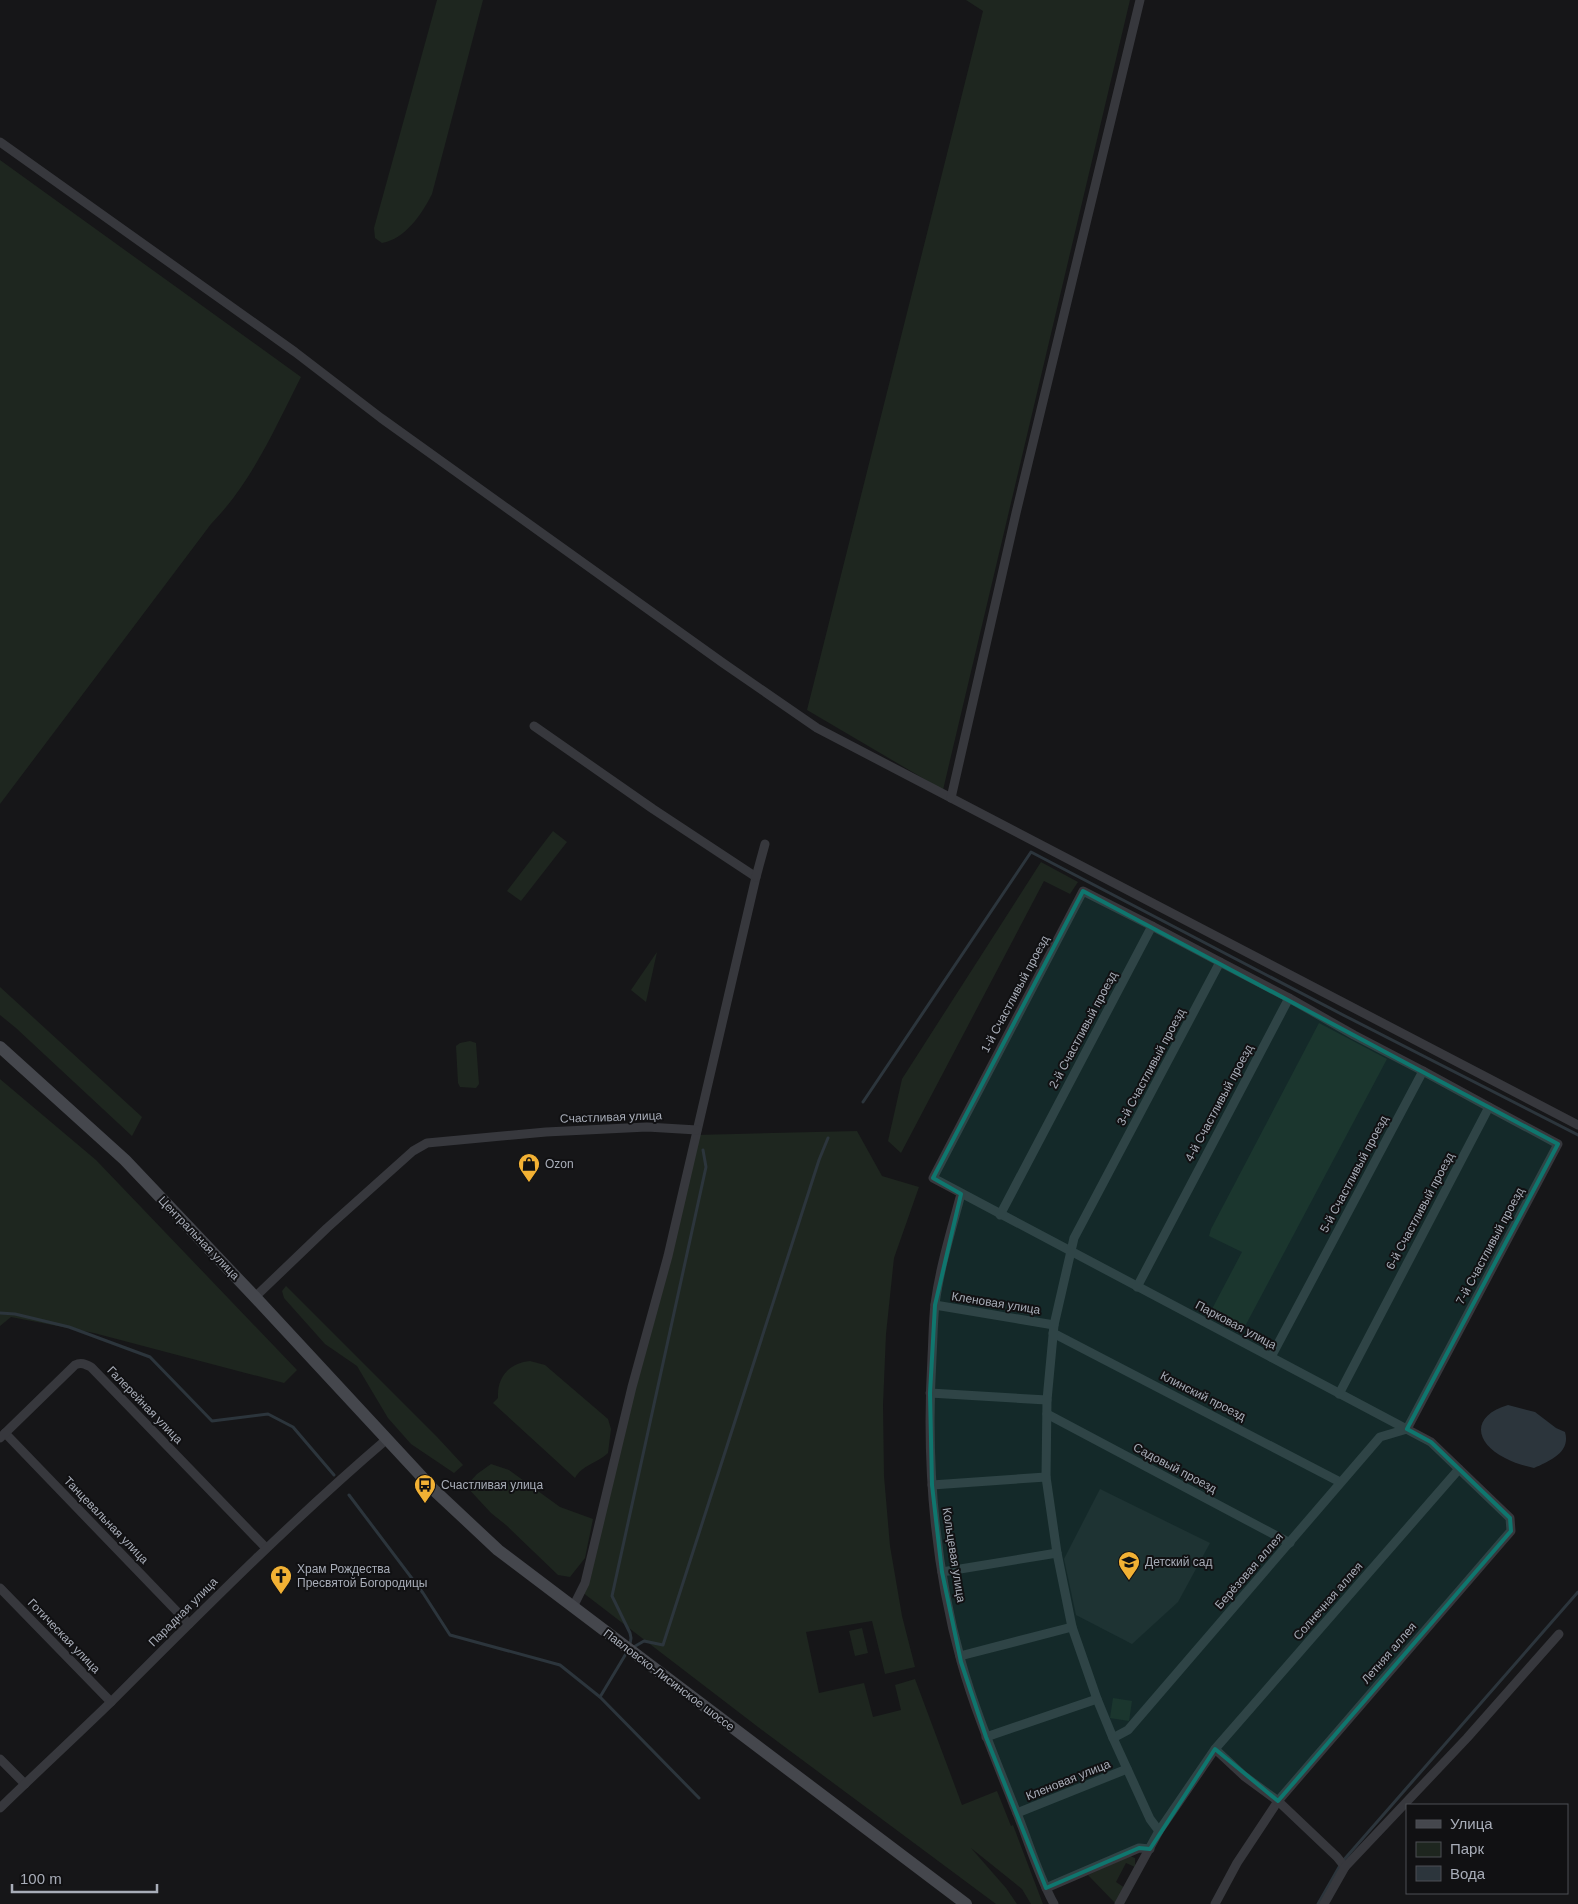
<svg xmlns="http://www.w3.org/2000/svg" width="1578" height="1904" viewBox="0 0 1578 1904" font-family="Helvetica,sans-serif">
	<rect width="100%" height="100%" fill="#161618"/>
	<path fill="#222225" d="M 1100,1489 L 1210,1543 L 1178,1602 L 1132,1644 L 1076,1615 L 1064,1559 Z"/>
	<g fill="#1e261f">
		<path d="M 437,0 L 483,0 L 432,194 C 422,214 405,239 382,243 L 375,238 L 374,228 Z"/>
		<path d="M 966,0 L 1130,0 L 943,790 L 807,710 L 983,11 Z"/>
		<path d="M 0,160 L 301,377 C 275,428 252,482 211,524 L 0,804 Z"/>
		<path d="M 553,831 L 567,842 L 521,901 L 507,891 Z"/>
		<path d="M 1041,862 L 1078,882 L 1070,894 L 1044,881 L 901,1153 L 888,1141 L 902,1079 Z"/>
		<path d="M 657,952 L 646,1002 L 631,990 Z"/>
		<path d="M 0,987 L 142,1117 L 132,1136 L 16,1028 L 0,1015 Z"/>
		<path d="M 1319,1023 L 1387,1059 L 1243,1330 L 1238,1328 L 1240,1324 L 1212,1309 L 1242,1252 L 1209,1236 L 1211,1229 Z"/>
		<path d="M 470,1041 L 476,1043 L 479,1084 L 476,1088 L 460,1087 L 458,1083 L 456,1046 L 460,1043 Z"/>
		<path d="M 0,1079 L 96,1160 L 297,1370 L 284,1383 L 94,1333 L 11,1317 L 0,1326 Z"/>
		<path d="M 857,1131 L 882,1176 L 919,1187 L 894,1258 L 886,1334 L 883,1405 L 884,1476 L 890,1546 L 902,1616 L 915,1667 L 885,1674 L 872,1621 L 806,1632 L 819,1693 L 864,1683 L 873,1717 L 901,1710 L 895,1685 L 915,1679 L 962,1805 L 997,1791 L 1011,1826 L 1013,1825 L 1043,1904 L 1031,1904 L 1022,1889 L 971,1848 L 1006,1888 L 1017,1904 L 996,1904 L 758,1727 L 582,1592 L 696,1135 Z"/>
		<path d="M 286,1286 L 438,1438 L 463,1465 L 454,1473 L 411,1444 L 388,1418 L 357,1366 L 325,1344 L 284,1298 L 282,1291 Z"/>
		<path d="M 530,1361 L 545,1365 L 608,1419 L 611,1429 L 608,1453 C 596,1464 582,1465 575,1478 L 493,1403 L 498,1398 C 497,1377 509,1363 530,1361 Z"/>
		<path d="M 491,1464 L 509,1470 L 560,1507 L 593,1519 L 585,1558 L 570,1577 L 558,1575 L 506,1525 L 491,1513 L 466,1486 L 477,1474 Z"/>
		<path d="M 862,1628 L 868,1653 L 855,1656 L 849,1631 Z"/>
		<path d="M 1113,1698 L 1132,1701 L 1129,1721 L 1110,1718 Z"/>
		<path d="M 1130,1856 L 1135,1858 L 1135,1867 L 1126,1863 L 1116,1882 L 1125,1888 L 1116,1904 L 1088,1875 Z"/>
	</g>
	<path fill="#2c353c" d="M 1508,1405 L 1535,1412 L 1556,1428 L 1565,1432 C 1571,1452 1550,1461 1534,1468 C 1525,1466 1514,1463 1505,1458 C 1474,1442 1471,1416 1508,1405 Z"/>
	<g fill="none" stroke-linecap="round" stroke-linejoin="round">
		<g stroke="#2c353c" stroke-width="3">
			<path d="M 863,1102 L 1031,852 L 1347,1017 L 1578,1135"/>
			<path d="M 0,1313 L 15,1314 L 69,1327 L 150,1357 L 212,1421 L 268,1414 L 293,1427 L 334,1475"/>
			<path d="M 349,1495 L 423,1593 L 450,1635 L 560,1665 L 600,1697 L 699,1798"/>
			<path d="M 630,1644 L 631,1638 L 630,1633 L 612,1596 L 706,1167 L 703,1150"/>
			<path d="M 632,1648 L 644,1641 L 663,1645 L 819,1160 L 828,1138"/>
			<path d="M 600,1697 L 627,1652"/>
			<path d="M 1318,1904 L 1342,1862 L 1578,1592"/>
		</g>
		<g stroke="#37383d" stroke-width="9">
			<path d="M 0,142 L 295,352 L 381,418 L 723,663 L 817,728 L 1578,1125"/>
			<path d="M 534,726 L 653,809 L 756,877 L 668,1256 L 632,1387 L 585,1583 L 573,1607"/>
			<path d="M 951,798 L 1016,513 L 1140,0"/>
			<path d="M 756,877 L 765,844"/>
			<path d="M 1152,926 L 1083,891 L 933,1178 L 1431,1442 L 1510,1518 L 1511,1531 L 1504,1539 L 1278,1801 L 1237,1863 L 1215,1904"/>
			<path d="M 961,1194 C 951,1231 940,1267 935,1304 C 933,1322 933,1340 932,1357 C 926,1458 934,1563 961,1661 C 975,1711 995,1758 1014,1806 C 1028,1839 1037,1873 1054,1904"/>
			<path d="M 1000,1215 L 1152,926 L 1220,962"/>
			<path d="M 1137,1287 L 1289,998 L 1354,1035 L 1423,1071 L 1271,1357"/>
			<path d="M 255,1297 L 327,1228 L 413,1151 L 427,1143 L 546,1132 L 647,1127 L 697,1130"/>
			<path d="M 935,1305 L 1054,1325"/>
			<path d="M 1053,1333 L 1340,1482"/>
			<path d="M 930,1393 L 1047,1400"/>
			<path d="M 1339,1394 L 1489,1107 L 1423,1071"/>
			<path d="M 1047,1414 L 1290,1543"/>
			<path d="M 5,1433 L 189,1624"/>
			<path d="M 0,1438 L 75,1365 C 81,1362 85,1364 91,1367 L 266,1548"/>
			<path d="M 932,1485 L 1046,1477"/>
			<path d="M 942,1572 L 1057,1553"/>
			<path d="M 0,1588 L 111,1702"/>
			<path d="M 960,1656 L 1072,1627"/>
			<path d="M 986,1737 L 1097,1699"/>
			<path d="M 1113,1738 L 1128,1730 L 1380,1437 L 1407,1429 L 1558,1144 L 1489,1107"/>
			<path d="M 1215,1749 L 1244,1776 L 1278,1801 L 1337,1857 L 1345,1867"/>
			<path d="M 0,1759 L 25,1784"/>
			<path d="M 0,1808 C 37,1772 75,1737 112,1701 C 202,1611 291,1521 387,1439"/>
			<path d="M 1017,1813 L 1127,1769"/>
			<path d="M 1159,1831 L 1150,1819 L 1113,1738 L 1097,1699 L 1072,1627 L 1057,1553 L 1046,1477 L 1047,1400 L 1054,1325 L 1074,1238 L 1220,962 L 1289,998"/>
			<path d="M 1046,1888 L 1139,1848 L 1150,1849"/>
			<path d="M 1119,1904 L 1159,1831 L 1215,1749 L 1459,1469"/>
			<path d="M 1324,1904 L 1345,1867 L 1467,1738 L 1559,1634"/>
		</g>
		<path stroke="#45474d" stroke-width="12" d="M 0,1047 L 125,1160 L 255,1297 L 435,1491 L 498,1550 L 966,1904"/>
	</g>
	<path fill="#0f766e" fill-opacity="0.2" stroke="#0f766e" stroke-width="4" stroke-linejoin="round" d="M 1083,891 L 1558,1144 L 1407,1429 L 1431,1442 L 1510,1518 L 1511,1531 L 1278,1801 L 1215,1749 L 1150,1849 L 1139,1848 L 1046,1888 L 986,1737 L 961,1662 L 942,1572 L 932,1485 L 930,1393 L 935,1305 L 961,1194 L 933,1178 Z"/>
	<defs>
		<g id="shop-pin" transform="scale(1.125)"><path d="M0 17L-7.5 6A9.5 9.5 0 1 1 7.5 6Z" fill="#f2b134" stroke="#111113"/><path d="M-5-2.5h2.3a2.7 3.5 0 0 1 5.4 0H5L5.5 6h-11ZM-1.5-2.5h3a1.5 2.3 0 0 0-3 0Z" fill="#111"/></g>
		<g id="bus-pin" transform="scale(1.125)"><path d="M0 17L-7.5 6A9.5 9.5 0 1 1 7.5 6Z" fill="#f2b134" stroke="#111113"/><path d="M-5-6H5V4H4V6H2V4H-2V6H-4V4H-5ZM-3.5-4V0h7V-4ZM-3.5 1.2v1.5H-2V1.2ZM2 1.2v1.5H3.5V1.2Z" fill="#111"/></g>
		<g id="school-pin" transform="scale(1.125)"><path d="M0 17L-7.5 6A9.5 9.5 0 1 1 7.5 6Z" fill="#f2b134" stroke="#111113"/><path d="M0-5L7-2L0 1L-7-2ZM-4 1L0 2.5L4 1V4Q0 6-4 4Z" fill="#111"/></g>
		<g id="church-pin" transform="scale(1.125)"><path d="M0 17L-7.5 6A9.5 9.5 0 1 1 7.5 6Z" fill="#f2b134" stroke="#111113"/><path d="M-1.2-6h2.4v3.5h3.3v2.4h-3.3V6h-2.4V-.1h-3.3v-2.4h3.3Z" fill="#111"/></g>
	</defs>
	<g fill-rule="evenodd">
		<use href="#shop-pin" x="529" y="1164"/>
		<use href="#bus-pin" x="425" y="1485"/>
		<use href="#school-pin" x="1129" y="1562"/>
		<use href="#church-pin" x="281" y="1576"/>
	</g>
	<g text-anchor="middle" dominant-baseline="central" stroke-width="4" stroke-linejoin="round" paint-order="stroke">
		<g font-size="12" fill="#a8adb8" stroke="#111113">
			<text transform="translate(1015 994) rotate(-62)">1-й Счастливый проезд</text>
			<text transform="translate(1083 1030) rotate(-62)">2-й Счастливый проезд</text>
			<text transform="translate(1151 1067) rotate(-62)">3-й Счастливый проезд</text>
			<text transform="translate(1219 1103) rotate(-62)">4-й Счастливый проезд</text>
			<text transform="translate(611 1117) rotate(-2)">Счастливая улица</text>
			<text transform="translate(1354 1174) rotate(-62)">5-й Счастливый проезд</text>
			<text transform="translate(1420 1211) rotate(-62)">6-й Счастливый проезд</text>
			<text transform="translate(199 1238) rotate(46)">Центральная улица</text>
			<text transform="translate(1490 1246) rotate(-62)">7-й Счастливый проезд</text>
			<text transform="translate(996 1303) rotate(9)">Кленовая улица</text>
			<text transform="translate(1236 1325) rotate(28)">Парковая улица</text>
			<text transform="translate(1203 1396) rotate(27)">Клинский проезд</text>
			<text transform="translate(145 1405) rotate(46)">Галерейная улица</text>
			<text transform="translate(1175 1468) rotate(28)">Садовый проезд</text>
			<text transform="translate(106 1520) rotate(46)">Танцевальная улица</text>
			<text transform="translate(954 1555) rotate(81)">Кольцевая улица</text>
			<text transform="translate(1249 1571) rotate(-49)">Берёзовая аллея</text>
			<text transform="translate(1328 1601) rotate(-49)">Солнечная аллея</text>
			<text transform="translate(183 1612) rotate(-45)">Парадная улица</text>
			<text transform="translate(64 1636) rotate(46)">Готическая улица</text>
			<text transform="translate(1389 1653) rotate(-49)">Летняя аллея</text>
			<text transform="translate(669 1680) rotate(37)">Павловско-Лисинское шоссе</text>
			<text transform="translate(1068 1780) rotate(-22)">Кленовая улица</text>
		</g>
		<g font-size="12" fill="#a8adb8" stroke="#111113" text-anchor="start">
			<text x="545" y="1164">Ozon</text>
			<text x="441" y="1485">Счастливая улица</text>
			<text x="1145" y="1562">Детский сад</text>
			<text x="297" y="1569">Храм Рождества<tspan x="297" dy="14">Пресвятой Богородицы</tspan></text>
		</g>
	</g>
	<rect x="1406" y="1804" width="162" height="90" fill="#111113" stroke="#4d4f55"/>
	<rect x="1416" y="1820" width="25" height="8" fill="#45474d" stroke="#4d4f55"/>
	<text x="1450" y="1829" font-size="15" fill="#a8adb8">Улица</text>
	<rect x="1416" y="1842" width="25" height="15" fill="#1e261f" stroke="#4d4f55"/>
	<text x="1450" y="1854" font-size="15" fill="#a8adb8">Парк</text>
	<rect x="1416" y="1866" width="25" height="15" fill="#2c353c" stroke="#4d4f55"/>
	<text x="1450" y="1879" font-size="15" fill="#a8adb8">Вода</text>
	<path d="M12 1884v8h145v-8" fill="none" stroke="#a8adb8" stroke-width="2.5"/>
	<text x="20" y="1884" font-size="15" fill="#a8adb8" stroke="#111113" stroke-width="4" paint-order="stroke">100 m</text>
</svg>
